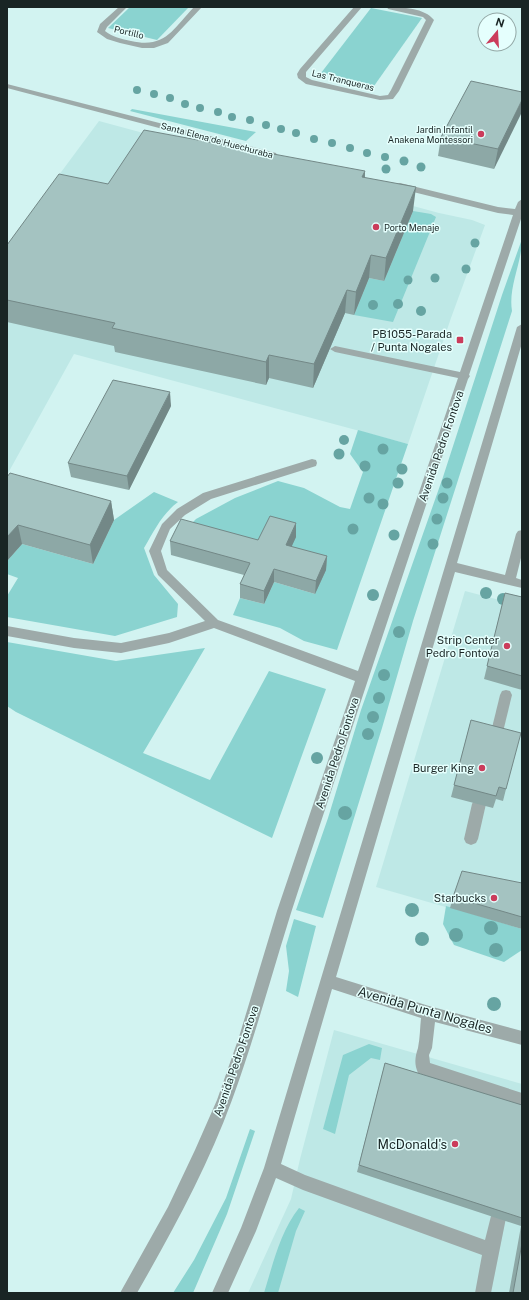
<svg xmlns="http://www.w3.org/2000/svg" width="529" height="1300" viewBox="0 0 529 1300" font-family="'Public Sans',sans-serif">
	<rect width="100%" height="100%" fill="#d2f3f1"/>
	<g fill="#bee8e6">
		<path d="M 99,121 L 439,213 L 472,220 L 485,225 L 451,318 L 408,444 L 74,354 L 7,475 L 7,245 Z"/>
		<path d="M 465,591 L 522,606 L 522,929 L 376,887 Z"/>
		<path d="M 334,1030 L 522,1084 L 522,1293 L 248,1293 L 291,1199 L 300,1159 Z"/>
	</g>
	<g fill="#8ad3d0">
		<path d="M 130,7 L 189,7 L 157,40 L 108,28 Z"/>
		<path d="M 371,8 L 422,18 L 374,86 L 321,73 Z"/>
		<path d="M 132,109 L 256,132 L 246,141 L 130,111 Z"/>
		<path d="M 413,211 L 431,214 L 436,217 L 393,322 L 354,315 L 369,278 L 384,281 Z"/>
		<path d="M 522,239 C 522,263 508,287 512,311 L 413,621 L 382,728 L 323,918 L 296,910 L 328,818 L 361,710 L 443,477 L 502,295 Z"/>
		<path d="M 358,430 L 408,444 L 337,650 L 304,641 L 280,628 L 233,615 L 240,598 L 264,604 L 274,582 L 315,594 L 286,559 L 295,537 L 258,553 L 182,533 L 196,519 L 235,498 L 278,481 L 304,488 L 340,507 L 350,509 L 363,472 L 350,454 Z"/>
		<path d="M 154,492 L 178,502 C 162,514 154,531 144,548 L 154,575 L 178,604 L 177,617 L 115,636 L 7,617 L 7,596 L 18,578 L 7,574 L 7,561 L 22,544 L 93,564 L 114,520 Z"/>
		<path d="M 7,642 L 116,661 L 205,648 L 143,753 L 210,780 L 269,671 L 326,689 L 272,838 L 16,712 L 7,706 Z"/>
		<path d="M 446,906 L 522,929 L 522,950 L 504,962 L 454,945 L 443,924 Z"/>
		<path d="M 294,919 L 316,926 L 298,997 L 286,991 L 289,971 L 286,946 Z"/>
		<path d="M 369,1044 L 382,1048 L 380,1060 L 371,1058 L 349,1075 L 335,1134 L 323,1129 L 343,1055 Z"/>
		<path d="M 250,1129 L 255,1131 L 227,1214 L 193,1293 L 173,1293 L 194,1260 L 226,1198 Z"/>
		<path d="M 299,1208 L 305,1211 L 296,1231 L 278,1293 L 264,1293 C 273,1264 280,1232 299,1208 Z"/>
	</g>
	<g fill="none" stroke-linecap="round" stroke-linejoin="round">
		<g fill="#9daaa9" fill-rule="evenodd">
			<path d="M 119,7 L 127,7 L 107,27 L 105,31 C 112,37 122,39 131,41 C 165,49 173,29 194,7 L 202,7 L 168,43 L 154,48 L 142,48 L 120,43 L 107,39 L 97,32 L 100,24 Z"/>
			<path d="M 354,7 L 362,7 L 306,72 L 306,77 L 312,80 L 380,96 L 388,95 L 391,90 L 426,20 L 423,17 L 388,9 L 387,7 C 402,7 425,8 434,20 L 399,91 L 393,99 L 380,100 L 306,84 L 298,78 L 297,74 L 300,69 Z"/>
			<path d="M 7,84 L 276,153 L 277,155 L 273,158 L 7,88 Z"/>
			<path d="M 400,183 L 498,207 L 515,209 L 518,202 L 522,199 L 522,216 L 469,375 L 470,376 L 468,379 C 413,544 358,710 303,876 C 278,950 259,1026 232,1100 C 207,1168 173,1230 137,1293 L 120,1293 L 168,1207 L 195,1150 L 217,1100 L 239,1037 L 277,911 L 355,681 L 214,628 L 169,643 L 121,653 L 74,648 L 7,636 L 7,626 L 74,638 L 121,643 L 169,633 L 205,621 L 158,575 L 149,551 L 162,524 L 177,509 L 203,493 L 312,459 L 316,460 L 317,463 L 316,466 L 211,499 L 185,515 L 170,529 L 161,551 L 167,570 L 218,620 L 358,671 L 458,378 L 335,352 L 330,349 L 335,346 L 460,372 L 513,215 L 498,213 L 397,188 L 396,186 L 397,184 Z"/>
			<path d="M 522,324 L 522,343 L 457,563 L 505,575 L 516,534 L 518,531 L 522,530 L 522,554 L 516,578 L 522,580 L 522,588 L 455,572 L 336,977 L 429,1006 L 522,1031 L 522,1045 L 435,1022 L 432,1048 L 429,1055 L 430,1063 L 522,1093 L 522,1119 L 517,1121 L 512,1118 L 509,1113 L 511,1104 L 418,1073 C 414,1064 415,1057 418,1048 C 420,1038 420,1027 421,1018 L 332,989 L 281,1164 L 305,1175 L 485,1240 L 492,1212 L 498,1210 L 504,1212 L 506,1218 L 491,1293 L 475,1293 L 482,1255 L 303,1190 L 276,1178 L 256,1231 L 228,1293 L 212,1293 L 241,1228 L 264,1168 L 517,327 Z"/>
			<path d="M 506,690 L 510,691 L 512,695 L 501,740 L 499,744 L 495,745 L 491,744 L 489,740 L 500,695 L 502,691 Z"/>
			<path d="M 479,798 L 484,800 L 486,804 L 478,839 L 476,843 L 471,845 L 466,843 L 464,839 L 472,804 L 474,800 Z"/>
		</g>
	</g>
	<g fill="#66a4a2">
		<circle cx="137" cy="90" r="4"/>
		<circle cx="154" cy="94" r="4"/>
		<circle cx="170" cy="98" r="4"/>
		<circle cx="185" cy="104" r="4"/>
		<circle cx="200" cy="108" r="4"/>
		<circle cx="218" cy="112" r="4"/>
		<circle cx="232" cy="117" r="4"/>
		<circle cx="250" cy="120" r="4"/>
		<circle cx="266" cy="125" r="4"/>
		<circle cx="281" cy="129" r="4"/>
		<circle cx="296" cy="133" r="4"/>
		<circle cx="314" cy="139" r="4"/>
		<circle cx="332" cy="143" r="4"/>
		<circle cx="350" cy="148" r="4"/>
		<circle cx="367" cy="153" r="4"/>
		<circle cx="385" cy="157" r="4"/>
		<circle cx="404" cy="161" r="4.5"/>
		<circle cx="421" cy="167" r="4.5"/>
		<circle cx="386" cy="169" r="4.5"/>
		<circle cx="475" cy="243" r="4.5"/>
		<circle cx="466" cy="269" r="4.5"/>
		<circle cx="435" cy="278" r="4.5"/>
		<circle cx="408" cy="280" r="4.5"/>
		<circle cx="398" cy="304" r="5"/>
		<circle cx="373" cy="305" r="5"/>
		<circle cx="421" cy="311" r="5"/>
		<circle cx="344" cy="440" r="5"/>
		<circle cx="383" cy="449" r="5.5"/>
		<circle cx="339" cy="454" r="5.5"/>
		<circle cx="365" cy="466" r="5.5"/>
		<circle cx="402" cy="469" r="5.5"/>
		<circle cx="398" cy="483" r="5.5"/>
		<circle cx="447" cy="483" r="5.5"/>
		<circle cx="369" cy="498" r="5.5"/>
		<circle cx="443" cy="498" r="5.5"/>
		<circle cx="383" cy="504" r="5.5"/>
		<circle cx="437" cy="519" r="5.5"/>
		<circle cx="353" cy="529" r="5.5"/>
		<circle cx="394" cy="535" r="5.5"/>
		<circle cx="433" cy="544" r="5.5"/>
		<circle cx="486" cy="593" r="6"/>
		<circle cx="373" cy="595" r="6"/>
		<circle cx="503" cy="599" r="6"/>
		<circle cx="399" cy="632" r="6"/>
		<circle cx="384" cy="675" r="6"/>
		<circle cx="379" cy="698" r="6"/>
		<circle cx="373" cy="717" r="6"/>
		<circle cx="368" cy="734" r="6"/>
		<circle cx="317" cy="758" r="6"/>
		<circle cx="345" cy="813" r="7"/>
		<circle cx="412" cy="910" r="7"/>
		<circle cx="491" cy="928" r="7"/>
		<circle cx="456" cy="935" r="7"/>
		<circle cx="422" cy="939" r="7"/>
		<circle cx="496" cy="950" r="7"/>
		<circle cx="494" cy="1004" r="7"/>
	</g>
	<g fill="#8da8a6">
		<path d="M 522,92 L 494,169 L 438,156 L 441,137 Z"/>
		<path d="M 365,171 L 365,178 L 413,211 L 384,281 L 369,278 L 354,315 L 345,313 L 313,388 L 269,378 L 266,385 L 115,352 L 114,346 L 7,322 L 7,245 L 108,184 Z"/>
		<path d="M 171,406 L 129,490 L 71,477 L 68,463 Z"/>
		<path d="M 7,477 L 111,501 L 114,520 L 93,564 L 22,544 L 7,561 Z"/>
		<path d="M 296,537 L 291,547 L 327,556 L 326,570 L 315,594 L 274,582 L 264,604 L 240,598 L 240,584 L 244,575 L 171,555 L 170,541 L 258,540 Z"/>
		<path d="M 505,593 L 522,597 L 522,690 L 484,679 Z"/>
		<path d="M 471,720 L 506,789 L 503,801 L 496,799 L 493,808 L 451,797 Z"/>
		<path d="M 522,883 L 522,929 L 450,908 L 453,897 Z"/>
		<path d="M 385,1063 L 522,1105 L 522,1293 L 509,1293 L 521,1226 L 357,1172 Z"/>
	</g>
	<g fill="#738887">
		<path d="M 522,100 L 522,112 L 494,169 L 498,149 Z"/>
		<path d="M 365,171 L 364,194 L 362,177 Z"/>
		<path d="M 416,187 L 413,211 L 384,281 L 386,258 Z"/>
		<path d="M 371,255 L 369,278 L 354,315 L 356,292 Z"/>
		<path d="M 347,290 L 345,313 L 313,388 L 314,364 Z"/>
		<path d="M 269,355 L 269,378 L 266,385 L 266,362 Z"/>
		<path d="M 170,392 L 171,406 L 129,490 L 127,476 Z"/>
		<path d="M 111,501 L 114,520 L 93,564 L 90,545 Z"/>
		<path d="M 296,523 L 296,537 L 286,559 L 286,545 Z"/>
		<path d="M 18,525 L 22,544 L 7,561 L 7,537 Z"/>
		<path d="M 327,556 L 326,570 L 315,594 L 316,581 Z"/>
		<path d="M 274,569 L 274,582 L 264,604 L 264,591 Z"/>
	</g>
	<g fill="#a4c3c1" stroke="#738887">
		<path d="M 471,81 L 522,92 L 522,100 L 498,149 L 441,137 Z"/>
		<path d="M 144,130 L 365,171 L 362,177 L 416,187 L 386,258 L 371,255 L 356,292 L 347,290 L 314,364 L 269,355 L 266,362 L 112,328 L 115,323 L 7,300 L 7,245 L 59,174 L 108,184 Z"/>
		<path d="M 113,380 L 170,392 L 127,476 L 68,463 Z"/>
		<path d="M 10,473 L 111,501 L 90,545 L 18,525 L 7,537 L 7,477 Z"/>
		<path d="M 270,516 L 296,523 L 286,545 L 327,556 L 316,581 L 274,569 L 264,591 L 240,584 L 250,563 L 170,541 L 181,519 L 258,540 Z"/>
		<path d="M 505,593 L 522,597 L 522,676 L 487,666 Z"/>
		<path d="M 471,720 L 521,733 L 506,789 L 499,787 L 496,796 L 454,785 Z"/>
		<path d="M 462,871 L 522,883 L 522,917 L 453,897 Z"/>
		<path d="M 385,1063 L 522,1105 L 522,1218 L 359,1165 Z"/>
		<path d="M 522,1243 L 522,1293 L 513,1293 Z"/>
	</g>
	<g fill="#cb3c5b" stroke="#e5fffd" stroke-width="1.5">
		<circle cx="481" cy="134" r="4"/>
		<circle cx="376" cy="227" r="4"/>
		<rect x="456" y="336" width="8" height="8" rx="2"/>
		<circle cx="507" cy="646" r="4"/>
		<circle cx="482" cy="768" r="4"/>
		<circle cx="494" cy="898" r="4"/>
		<circle cx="455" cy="1144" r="4"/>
	</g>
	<g text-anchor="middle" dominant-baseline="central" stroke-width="3" stroke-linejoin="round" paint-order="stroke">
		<g font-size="9" fill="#192524" stroke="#e5fffd">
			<text transform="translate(129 32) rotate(13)">Portillo</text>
			<text transform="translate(343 80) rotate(14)">Las Tranqueras</text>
			<text transform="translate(217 140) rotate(15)">Santa Elena de Huechuraba</text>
		</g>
		<g font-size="9" fill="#192524" stroke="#e5fffd" text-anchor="end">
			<text x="473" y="129">Jardin Infantil<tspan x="473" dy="10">Anakena Montessori</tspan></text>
			<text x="384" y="227" text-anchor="start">Porto Menaje</text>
		</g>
		<g font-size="11" fill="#192524" stroke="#e5fffd" text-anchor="end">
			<text x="452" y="334">PB1055-Parada<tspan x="452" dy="13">/ Punta Nogales</tspan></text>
			<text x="499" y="640">Strip Center<tspan x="499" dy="13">Pedro Fontova</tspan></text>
			<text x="474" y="768">Burger King</text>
			<text x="486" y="898">Starbucks</text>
		</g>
		<g font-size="11" fill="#192524" stroke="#e5fffd">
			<text transform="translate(441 446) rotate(-71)">Avenida Pedro Fontova</text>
			<text transform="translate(337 753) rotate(-72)">Avenida Pedro Fontova</text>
			<text transform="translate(236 1061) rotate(-71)">Avenida Pedro Fontova</text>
		</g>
		<g font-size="13" fill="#192524" stroke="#e5fffd">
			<text transform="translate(425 1010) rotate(16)">Avenida Punta Nogales</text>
		</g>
		<g font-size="13" fill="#192524" stroke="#e5fffd" text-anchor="end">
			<text x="447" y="1144">McDonald's</text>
		</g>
	</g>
	<rect width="529" height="1300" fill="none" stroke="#192524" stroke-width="16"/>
	<g transform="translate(497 32) rotate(18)"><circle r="19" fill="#e5fffd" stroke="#93a8a6"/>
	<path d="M0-3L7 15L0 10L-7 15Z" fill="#cb3c5b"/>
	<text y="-6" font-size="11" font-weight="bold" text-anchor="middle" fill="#192524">N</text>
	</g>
</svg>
